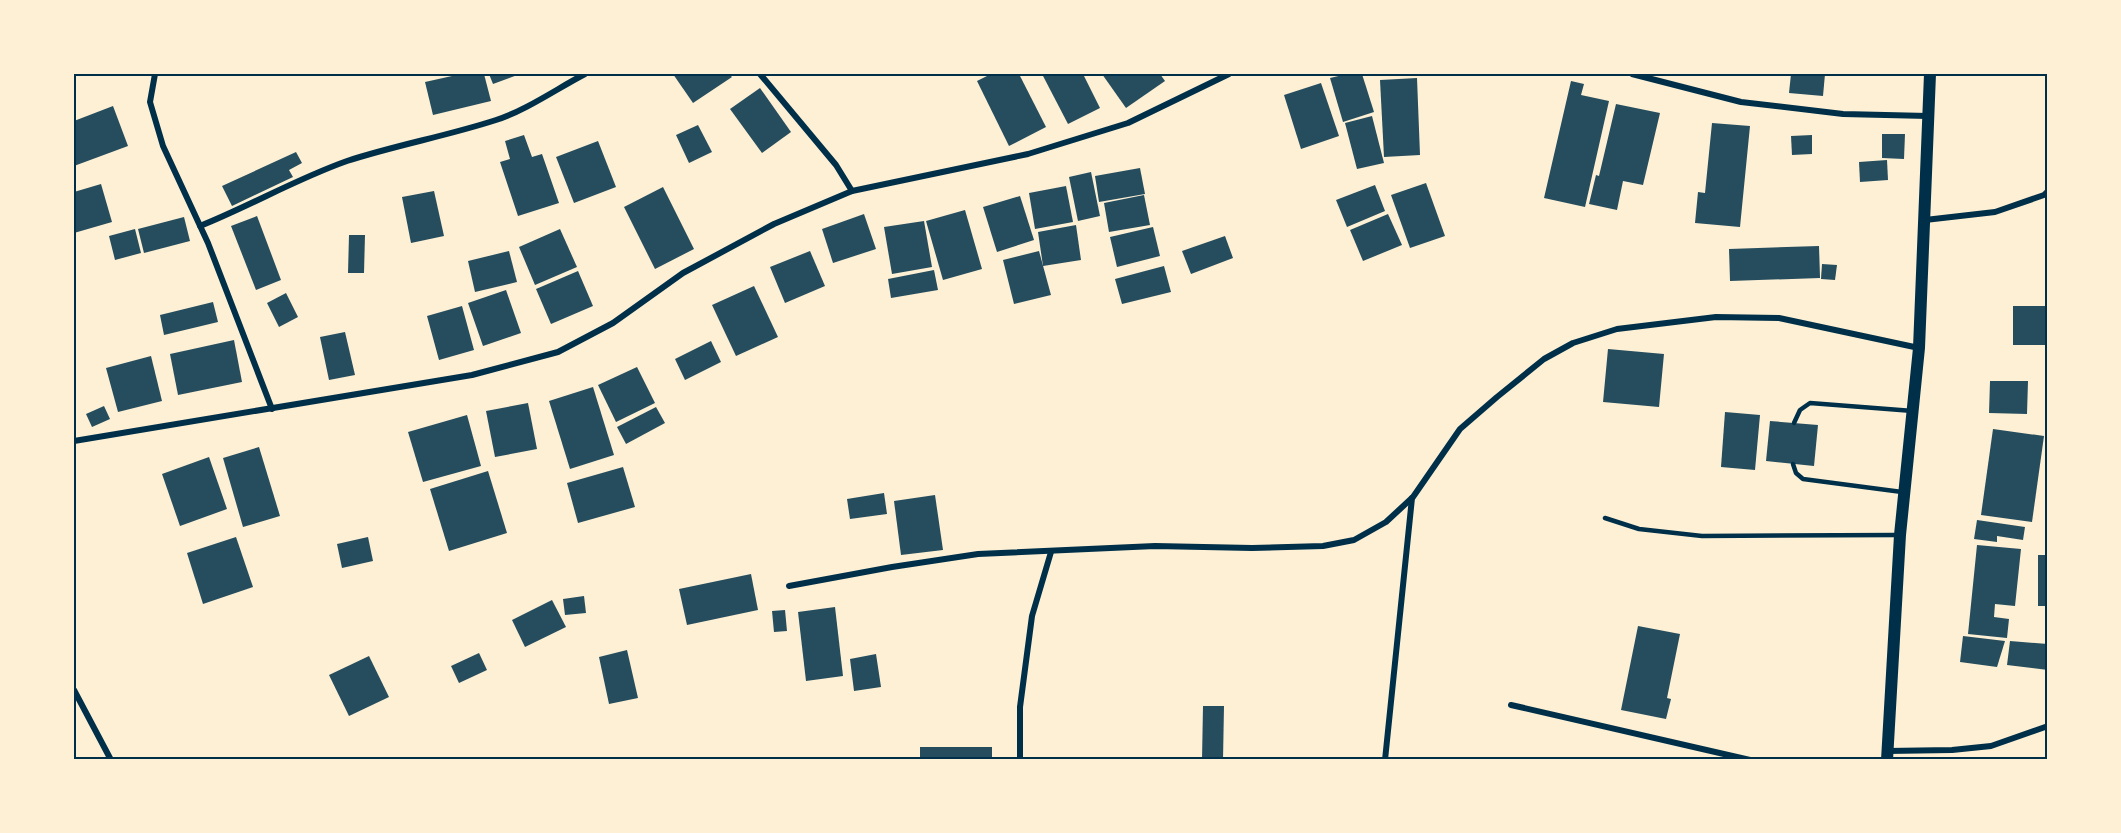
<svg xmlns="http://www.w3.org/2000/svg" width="2121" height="833" viewBox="0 0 2121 833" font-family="'DM Sans',sans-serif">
	<rect width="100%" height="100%" fill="#fdf0d5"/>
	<g fill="#264d5e">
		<path d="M 461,74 L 484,74 L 491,101 L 433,115 L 425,82 Z"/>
		<path d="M 489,74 L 520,74 L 493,84 Z"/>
		<path d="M 673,74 L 729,74 L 732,77 L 693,103 Z"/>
		<path d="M 991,74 L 1019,74 L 1046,127 L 1009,146 L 977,81 Z"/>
		<path d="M 1042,74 L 1083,74 L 1100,108 L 1068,124 Z"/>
		<path d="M 1102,74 L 1160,74 L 1165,81 L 1126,108 Z"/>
		<path d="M 1347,74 L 1362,74 L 1374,112 L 1343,122 L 1330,78 Z"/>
		<path d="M 1791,74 L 1825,74 L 1823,96 L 1789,93 Z"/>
		<path d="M 1417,78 L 1420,155 L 1384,157 L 1380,80 Z"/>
		<path d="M 1571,81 L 1584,84 L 1581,95 L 1609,101 L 1585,207 L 1544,198 Z"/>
		<path d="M 1321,83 L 1339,136 L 1301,149 L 1284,95 Z"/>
		<path d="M 760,88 L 791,132 L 762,153 L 730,109 Z"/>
		<path d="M 1616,104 L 1660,113 L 1643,185 L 1623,181 L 1617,210 L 1589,204 L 1596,175 L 1599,176 Z"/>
		<path d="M 113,106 L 128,146 L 74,166 L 74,121 Z"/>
		<path d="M 1372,116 L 1384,163 L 1357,169 L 1345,123 Z"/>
		<path d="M 1712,123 L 1750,126 L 1740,227 L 1695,223 L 1698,192 L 1705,193 Z"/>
		<path d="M 698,125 L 712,152 L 689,163 L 676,135 Z"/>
		<path d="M 1882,134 L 1905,134 L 1904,159 L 1882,158 Z"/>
		<path d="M 524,135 L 532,157 L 542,154 L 559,203 L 518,216 L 500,162 L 510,159 L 505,141 Z"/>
		<path d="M 1812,135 L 1812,154 L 1792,155 L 1791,136 Z"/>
		<path d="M 598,141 L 616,187 L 574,203 L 556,157 Z"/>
		<path d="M 296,152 L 302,163 L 289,170 L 293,177 L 232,206 L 222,186 Z"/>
		<path d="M 1887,160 L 1888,180 L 1860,182 L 1859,162 Z"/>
		<path d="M 1140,168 L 1145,194 L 1099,202 L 1095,176 Z"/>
		<path d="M 1091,172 L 1100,216 L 1078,221 L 1069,177 Z"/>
		<path d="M 1426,183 L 1445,236 L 1410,248 L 1391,195 Z"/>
		<path d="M 101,184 L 112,222 L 74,233 L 74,192 Z"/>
		<path d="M 1375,185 L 1385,211 L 1347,227 L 1336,200 Z"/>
		<path d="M 1066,186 L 1073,222 L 1035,229 L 1029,193 Z"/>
		<path d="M 663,187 L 694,249 L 655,269 L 624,207 Z"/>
		<path d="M 434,191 L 444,236 L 411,243 L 402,197 Z"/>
		<path d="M 1144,195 L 1150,225 L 1109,232 L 1104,203 Z"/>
		<path d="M 1020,196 L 1034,240 L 997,252 L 983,207 Z"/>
		<path d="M 965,210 L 982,269 L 943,280 L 926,221 Z"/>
		<path d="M 864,214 L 876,249 L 833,263 L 822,229 Z"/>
		<path d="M 1388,214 L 1402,245 L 1363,261 L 1350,230 Z"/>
		<path d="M 257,216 L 281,280 L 256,290 L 231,226 Z"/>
		<path d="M 184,217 L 190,241 L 144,253 L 138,229 Z"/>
		<path d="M 924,221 L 932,267 L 892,274 L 884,227 Z"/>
		<path d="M 1076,225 L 1081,260 L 1043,266 L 1038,232 Z"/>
		<path d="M 1153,227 L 1160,256 L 1117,267 L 1110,237 Z"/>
		<path d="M 135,229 L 141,253 L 115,260 L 109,236 Z"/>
		<path d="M 560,229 L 577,267 L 535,285 L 519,247 Z"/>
		<path d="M 349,235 L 365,235 L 364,273 L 348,273 Z"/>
		<path d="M 1225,236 L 1233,258 L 1191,274 L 1182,251 Z"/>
		<path d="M 1819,246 L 1820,278 L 1730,281 L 1729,249 Z"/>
		<path d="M 509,251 L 517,282 L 475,292 L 468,261 Z"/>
		<path d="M 810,251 L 825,286 L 785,303 L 770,267 Z"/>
		<path d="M 1039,251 L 1051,295 L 1014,304 L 1003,260 Z"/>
		<path d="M 1822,264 L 1837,265 L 1835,280 L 1821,279 Z"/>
		<path d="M 1164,266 L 1171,292 L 1122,304 L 1115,279 Z"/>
		<path d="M 934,270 L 938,290 L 891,298 L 888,279 Z"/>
		<path d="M 578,271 L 593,306 L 551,324 L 536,289 Z"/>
		<path d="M 754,286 L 778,337 L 736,356 L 712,305 Z"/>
		<path d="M 506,290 L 521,333 L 483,346 L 468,303 Z"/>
		<path d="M 286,293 L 298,317 L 279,327 L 267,303 Z"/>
		<path d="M 213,302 L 218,322 L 164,335 L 160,315 Z"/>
		<path d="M 462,306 L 474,350 L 439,360 L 427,316 Z"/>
		<rect x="2013" y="306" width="35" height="39"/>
		<path d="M 345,332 L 355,375 L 329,380 L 320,337 Z"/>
		<path d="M 234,340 L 242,382 L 178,395 L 170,354 Z"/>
		<path d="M 711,341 L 721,362 L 685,380 L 675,359 Z"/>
		<path d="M 1608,349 L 1664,354 L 1659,407 L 1603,402 Z"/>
		<path d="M 151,356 L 162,401 L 118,412 L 106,368 Z"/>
		<path d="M 637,367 L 655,403 L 616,422 L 598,385 Z"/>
		<path d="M 1990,381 L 2028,381 L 2027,414 L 1989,413 Z"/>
		<path d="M 593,387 L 614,455 L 570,469 L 549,401 Z"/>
		<path d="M 528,403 L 537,449 L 495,457 L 486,411 Z"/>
		<path d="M 104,406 L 110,419 L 92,427 L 86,414 Z"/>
		<path d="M 656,407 L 665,423 L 626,444 L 617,427 Z"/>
		<path d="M 1725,412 L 1760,415 L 1755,470 L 1721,467 Z"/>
		<path d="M 467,415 L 481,466 L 423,482 L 408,432 Z"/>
		<path d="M 1770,421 L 1818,425 L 1814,466 L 1766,461 Z"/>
		<path d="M 1993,429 L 2044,436 L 2032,522 L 1981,515 Z"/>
		<path d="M 259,447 L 280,516 L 243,527 L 223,458 Z"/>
		<path d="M 209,457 L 227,509 L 180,526 L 162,474 Z"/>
		<path d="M 623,467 L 635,507 L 578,523 L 567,483 Z"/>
		<path d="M 488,471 L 507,533 L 449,551 L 430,489 Z"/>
		<path d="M 884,493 L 887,514 L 850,519 L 847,499 Z"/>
		<path d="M 935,495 L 943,550 L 901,555 L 894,501 Z"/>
		<path d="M 1977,520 L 2025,527 L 2023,540 L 1997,536 L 1997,542 L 1974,539 Z"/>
		<path d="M 236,537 L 253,587 L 203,604 L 187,553 Z"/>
		<path d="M 368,537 L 373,561 L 342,568 L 337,544 Z"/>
		<path d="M 1977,545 L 2021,549 L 2015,606 L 1995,604 L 1994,617 L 2009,619 L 2007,638 L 1968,634 Z"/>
		<rect x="2038" y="555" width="10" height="51"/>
		<path d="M 751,574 L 758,610 L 687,625 L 679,589 Z"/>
		<path d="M 584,596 L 586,613 L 565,615 L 563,599 Z"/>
		<path d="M 552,600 L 566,627 L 525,647 L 512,620 Z"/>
		<path d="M 835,607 L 843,676 L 806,681 L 798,612 Z"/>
		<path d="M 785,610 L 787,631 L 774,632 L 772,611 Z"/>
		<path d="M 1638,626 L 1680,634 L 1667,698 L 1671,699 L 1666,719 L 1621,710 Z"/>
		<path d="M 1963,636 L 2005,641 L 1997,667 L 1960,662 Z"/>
		<path d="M 2010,641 L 2048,644 L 2048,670 L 2007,665 Z"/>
		<path d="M 627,650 L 638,698 L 609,704 L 599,657 Z"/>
		<path d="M 479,653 L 487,670 L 459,683 L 451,666 Z"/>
		<path d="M 876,654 L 881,687 L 854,691 L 850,659 Z"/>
		<path d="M 369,656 L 389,697 L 349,716 L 329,675 Z"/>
		<path d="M 1203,706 L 1224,706 L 1223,760 L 1202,760 Z"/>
		<rect x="920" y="747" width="72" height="13"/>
	</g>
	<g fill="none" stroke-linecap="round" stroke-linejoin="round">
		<g stroke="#003049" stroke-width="4.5">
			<path d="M 1794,423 L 1800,410 L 1810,403 L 1913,411"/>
			<path d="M 1793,464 L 1796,473 L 1803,479 L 1902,492"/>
			<path d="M 1605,518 L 1639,529 L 1702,536 L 1897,535"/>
		</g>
		<g stroke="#003049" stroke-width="6">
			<path d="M 155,74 L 150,102 L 163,146 L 208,243 L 272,409"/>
			<path d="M 760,74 L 836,165 L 852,191"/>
			<path d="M 1632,74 L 1741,102 L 1843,114 L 1928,116"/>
			<path d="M 1925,220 L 1995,212 L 2044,195 L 2048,191"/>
			<path d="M 200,226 C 250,206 296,179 347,161 C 396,145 447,136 496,120 C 525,111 558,88 585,74"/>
			<path d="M 74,441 L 472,375 L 558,352 L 613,323 L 683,273 L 774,224 L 852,191 L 1028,154 L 1128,123 L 1229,74"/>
			<path d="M 789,586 L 892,567 L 978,554 L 1155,546 L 1252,548 L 1323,546 L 1354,540 L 1386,522 L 1413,497 L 1460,429 L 1497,397 L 1544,359 L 1573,343 L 1617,329 L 1716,317 L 1779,318 L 1919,348"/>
			<path d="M 74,690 L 111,760"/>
			<path d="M 1511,705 L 1750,760"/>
			<path d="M 1887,751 L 1952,750 L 1991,746 L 2048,726"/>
			<path d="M 1020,760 L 1020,707 L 1032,616 L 1051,552"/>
			<path d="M 1385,760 L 1412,498"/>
		</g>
		<path stroke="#003049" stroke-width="12" d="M 1887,760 L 1900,535 L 1919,348 L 1930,74"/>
	</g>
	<rect width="2121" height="833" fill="none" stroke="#fdf0d5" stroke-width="150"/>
	<rect x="75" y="75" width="1971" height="683" fill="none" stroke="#003049" stroke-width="2"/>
</svg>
